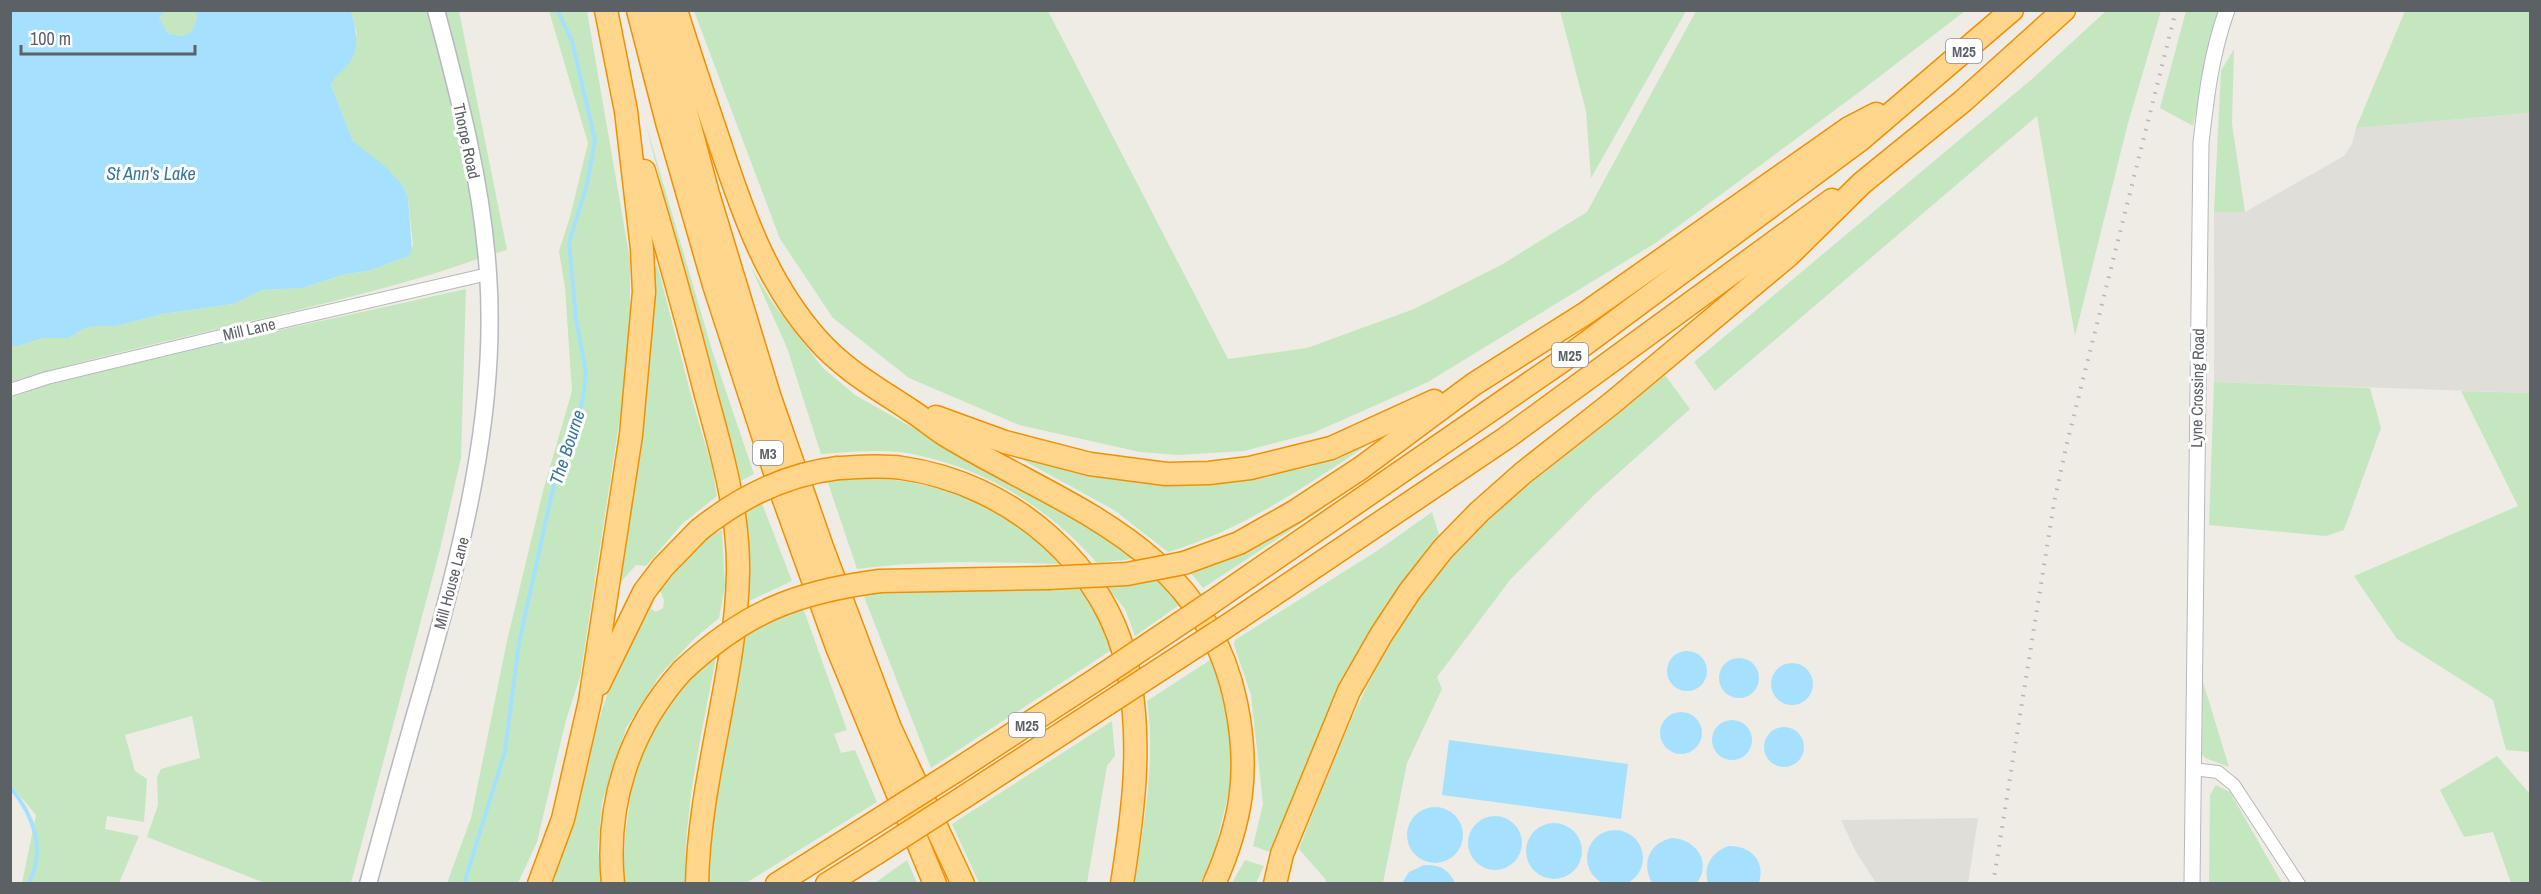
<svg xmlns="http://www.w3.org/2000/svg" width="2541" height="894" viewBox="0 0 2541 894" font-family="'Archivo Narrow',sans-serif">
	<rect width="100%" height="100%" fill="#efece5"/>
	<g fill="#e0ded9">
		<path d="M 2530,113 L 2530,393 L 2214,382 L 2214,212 L 2245,212 L 2344,156 L 2352,144 L 2356,128 Z"/>
		<path d="M 1978,818 L 1968,884 L 1876,883 L 1856,852 L 1841,820 Z"/>
	</g>
	<g fill="#c4e7c0">
		<path d="M 165,10 L 195,11 L 197,18 L 192,32 L 184,36 L 169,34 L 159,18 Z"/>
		<path d="M 351,11 L 459,11 L 507,250 C 476,259 447,270 416,279 C 282,318 144,342 11,382 L 11,346 L 19,346 L 43,338 L 69,338 L 83,329 L 93,326 L 116,326 L 163,314 L 233,304 L 263,290 L 302,288 L 346,274 L 368,271 L 407,257 L 413,246 L 408,198 L 403,186 L 353,141 L 331,85 L 334,77 L 346,67 L 357,34 Z"/>
		<path d="M 549,11 L 587,11 L 630,260 L 630,321 L 621,411 L 580,677 L 566,720 L 537,842 L 518,883 L 447,883 L 471,818 L 507,641 L 543,491 L 572,391 L 565,288 L 559,251 L 570,217 L 588,143 Z"/>
		<path d="M 694,11 L 1048,11 L 1228,359 L 1307,348 L 1414,309 L 1501,265 L 1587,212 L 1696,11 L 1965,11 L 1862,90 L 1657,242 L 1428,382 L 1313,433 L 1244,451 L 1178,455 L 1140,452 L 1019,425 L 909,378 L 833,318 L 780,239 Z"/>
		<path d="M 1560,11 L 1686,11 L 1591,178 L 1586,111 Z"/>
		<path d="M 2106,11 L 2161,11 L 2128,123 L 2075,336 L 2037,116 L 1715,391 L 1694,362 L 2032,79 Z"/>
		<path d="M 2186,11 L 2221,11 L 2215,23 L 2193,126 L 2160,108 Z"/>
		<path d="M 2405,11 L 2530,11 L 2530,113 L 2356,128 Z"/>
		<path d="M 2234,49 L 2232,124 L 2245,212 L 2214,212 L 2221,71 Z"/>
		<path d="M 645,121 L 712,350 L 754,474 L 737,483 Z"/>
		<path d="M 657,264 L 692,399 L 712,467 L 717,496 L 682,524 L 646,566 L 636,565 L 617,586 L 652,270 Z"/>
		<path d="M 751,267 L 772,302 L 823,368 L 855,395 L 979,465 L 1010,478 L 1142,558 L 1097,563 C 1050,509 988,470 917,455 C 886,448 852,452 821,454 L 787,348 Z"/>
		<path d="M 466,289 L 461,458 L 440,549 L 351,883 L 265,883 L 147,837 L 158,805 L 157,777 L 161,769 L 200,758 L 192,716 L 125,735 L 135,771 L 147,779 L 144,822 L 107,816 L 105,829 L 139,836 L 119,883 L 22,883 L 36,815 L 11,785 L 11,398 L 47,385 L 239,339 Z"/>
		<path d="M 1665,375 L 1690,409 L 1594,495 L 1510,580 L 1437,677 L 1442,689 L 1407,763 L 1383,883 L 1325,883 L 1326,880 L 1299,849 C 1327,777 1353,707 1392,640 C 1399,628 1406,613 1415,601 C 1482,511 1578,445 1665,375 Z"/>
		<path d="M 2214,382 L 2370,388 L 2381,428 L 2344,530 L 2326,536 L 2209,525 Z"/>
		<path d="M 2461,391 L 2530,393 L 2530,752 L 2506,750 L 2493,700 L 2397,639 L 2354,576 L 2518,506 Z"/>
		<path d="M 1375,440 C 1309,484 1245,529 1168,552 L 1114,510 L 1019,458 L 1100,477 L 1156,484 L 1211,485 L 1310,467 Z"/>
		<path d="M 868,475 C 904,482 943,486 976,500 C 1009,515 1036,540 1061,564 C 993,562 925,560 857,569 L 827,480 Z"/>
		<path d="M 1330,499 L 1323,509 L 1203,588 L 1190,572 Z"/>
		<path d="M 761,501 L 792,581 L 745,603 L 745,512 Z"/>
		<path d="M 1432,512 L 1440,538 L 1346,677 L 1315,742 L 1270,852 L 1253,846 L 1263,804 L 1251,695 L 1234,645 L 1235,640 L 1377,551 Z"/>
		<path d="M 722,530 L 725,586 L 719,618 L 695,638 L 661,674 L 626,728 L 602,803 L 598,847 L 601,883 L 550,884 C 571,822 586,759 606,698 C 616,666 631,635 646,605 L 656,612 L 663,608 L 664,600 L 659,588 L 701,540 Z"/>
		<path d="M 1161,579 L 1182,603 L 1135,636 L 1125,609 L 1107,587 L 1140,584 Z"/>
		<path d="M 920,587 L 1085,588 L 1116,647 L 931,768 L 863,594 Z"/>
		<path d="M 803,608 L 847,730 L 834,734 L 841,753 L 855,750 L 877,802 L 746,883 L 708,884 L 709,839 L 743,637 L 754,629 Z"/>
		<path d="M 717,652 C 703,728 684,806 685,883 L 622,884 L 626,828 L 633,780 L 657,718 L 680,686 Z"/>
		<path d="M 1213,658 L 1234,728 L 1234,770 L 1216,845 L 1221,845 L 1200,883 L 1134,884 C 1144,824 1156,761 1147,701 Z"/>
		<path d="M 2203,682 L 2229,767 L 2205,758 L 2202,754 Z"/>
		<path d="M 1112,721 L 1115,756 L 1107,766 L 1087,883 L 979,883 L 952,824 Z"/>
		<path d="M 2497,756 L 2530,794 L 2530,883 L 2511,883 L 2493,832 L 2464,837 L 2440,790 Z"/>
		<path d="M 2216,785 L 2230,792 L 2282,883 L 2209,883 L 2210,795 Z"/>
		<path d="M 907,860 L 917,883 L 875,883 Z"/>
		<path d="M 1245,860 L 1264,866 L 1256,883 L 1232,883 Z"/>
	</g>
	<g fill="#a5e1ff">
		<path d="M 11,10 L 165,11 L 159,18 L 169,34 L 184,36 L 192,31 L 197,18 L 195,11 L 351,11 C 356,30 362,50 346,67 C 340,74 334,76 331,85 L 353,141 L 387,168 L 403,186 L 408,198 L 412,251 L 407,257 L 368,271 L 346,274 L 302,288 L 263,290 L 233,304 L 163,314 L 116,326 L 93,326 L 83,329 L 69,338 L 43,338 L 19,346 L 11,346 Z"/>
		<circle cx="1687" cy="671" r="20"/>
		<circle cx="1739" cy="678" r="20"/>
		<circle cx="1792" cy="684" r="21"/>
		<circle cx="1681" cy="733" r="21"/>
		<circle cx="1732" cy="740" r="20"/>
		<circle cx="1784" cy="747" r="20"/>
		<path d="M 1449,740 L 1628,764 L 1621,819 L 1442,795 Z"/>
		<circle cx="1435" cy="835" r="28"/>
		<circle cx="1495" cy="843" r="27"/>
		<circle cx="1554" cy="851" r="28"/>
		<circle cx="1615" cy="858" r="28"/>
		<path d="M 1672,838 C 1696,839 1712,862 1697,883 L 1652,883 C 1641,863 1649,843 1672,838 Z"/>
		<path d="M 1728,846 C 1750,845 1766,861 1759,883 L 1708,883 C 1703,866 1711,853 1728,846 Z"/>
		<path d="M 1424,865 C 1438,864 1449,869 1455,883 L 1402,883 L 1409,872 Z"/>
	</g>
	<g fill="none" stroke-linecap="round" stroke-linejoin="round">
		<g stroke="#a5e1ff" stroke-width="4">
			<path d="M 10,787 C 33,814 47,850 28,884"/>
			<path d="M 464,884 L 505,751 L 519,643 L 554,484 L 582,403 L 586,374 L 576,318 L 569,243 L 587,184 L 595,140 L 572,41 L 557,10"/>
		</g>
		<g stroke="#b5b8bc" stroke-width="14">
			<g id="minor">
				<path d="M 10,390 L 47,378 L 225,335 L 488,274"/>
				<path d="M 2193,769 L 2218,772 L 2234,785 L 2299,884"/>
			</g>
		</g>
		<g stroke="#b5b8bc" stroke-width="17">
			<path id="tertiary" d="M 2192,884 L 2201,143 C 2206,98 2211,54 2227,10"/>
		</g>
		<g stroke="#b6babf" stroke-width="19">
			<path id="secondary" d="M 368,884 C 386,818 404,752 423,687 C 461,552 498,414 488,273 C 482,183 459,96 436,10"/>
		</g>
		<g stroke="#f48f00" stroke-width="25">
			<g id="motorway">
				<path d="M 638,10 L 667,122 L 714,285 L 782,494 L 837,647 L 935,884"/>
				<path d="M 659,10 L 708,194 L 769,395 L 823,550 L 890,728 L 963,884"/>
				<path d="M 676,10 C 690,55 705,100 720,144 C 743,214 767,283 817,339 C 843,369 877,388 910,410 C 923,418 934,428 947,436 C 1068,509 1203,545 1236,703 C 1250,771 1242,821 1214,884"/>
				<path d="M 644,171 C 666,245 687,320 706,395 C 722,453 739,512 738,573 C 736,678 699,778 697,884"/>
				<path d="M 936,417 L 1005,442 L 1090,464 L 1166,474 L 1209,473 L 1250,468 L 1331,448 L 1434,401"/>
				<path d="M 838,468 C 860,467 881,465 902,468 C 1010,483 1110,566 1129,675 C 1142,746 1133,814 1122,884"/>
				<path d="M 1184,563 L 1239,543 L 1294,512 L 1361,468 L 1474,384 L 1586,313 L 1849,128 L 1876,114"/>
				<path d="M 880,581 L 1047,578"/>
				<path d="M 1212,602 L 1562,361 L 1860,140 L 2012,10"/>
				<path d="M 1227,626 L 1506,438 L 1832,200"/>
				<path d="M 599,684 L 644,592 L 663,567 L 699,530"/>
				<path d="M 954,772 L 1100,677"/>
				<path d="M 964,797 L 1107,704"/>
				<path d="M 539,884 L 563,819 L 590,701 L 631,435 L 644,292 L 642,249 L 626,111 L 606,10"/>
				<path d="M 613,884 C 605,804 629,730 682,671"/>
				<path d="M 777,884 L 864,829"/>
				<path d="M 827,884 L 875,854"/>
				<path d="M 1275,884 L 1282,854 L 1349,691 L 1381,635 L 1410,591 L 1443,549 L 1479,512 L 1523,473 L 1612,403 L 1789,255 L 1862,183 L 1963,101 L 2064,10"/>
			</g>
		</g>
		<use href="#minor" stroke="#fff" stroke-width="12"/>
		<use href="#tertiary" stroke="#fff" stroke-width="15"/>
		<use href="#secondary" stroke="#fff" stroke-width="16"/>
		<use href="#motorway" stroke="#ffd68c" stroke-width="22"/>
		<path stroke="#b3b4b5" stroke-width="4" stroke-dasharray="1.5 8" stroke-linecap="butt" d="M 1993,884 L 2054,503 L 2067,443 L 2176,10"/>
		<g stroke="#f48f00" stroke-width="25" stroke-linecap="butt">
			<g id="motorway-bridge">
				<path d="M 699,530 C 739,498 787,474 838,468"/>
				<path d="M 1047,578 L 1127,574 L 1184,563"/>
				<path d="M 682,671 C 745,612 796,592 880,581"/>
				<path d="M 1100,677 L 1212,602"/>
				<path d="M 1107,704 L 1227,626"/>
				<path d="M 864,829 L 954,772"/>
				<path d="M 875,854 L 964,797"/>
			</g>
		</g>
		<use href="#motorway-bridge" stroke="#ffd68c" stroke-width="22"/>
	</g>
	<g text-anchor="middle" dominant-baseline="central" stroke-width="6" stroke-linejoin="round" paint-order="stroke">
		<g fill="#fff" stroke="#8d9094" stroke-width="1.5">
			<rect x="1946" y="39" width="36" height="24" rx="4.5"/>
			<rect x="1552" y="343" width="36" height="24" rx="4.5"/>
			<rect x="753" y="441" width="30" height="24" rx="4.5"/>
			<rect x="1009" y="713" width="36" height="24" rx="4.5"/>
		</g>
		<g font-size="15" font-weight="bold" fill="#5c6166">
			<text x="1964" y="51">M25</text>
			<text x="1570" y="355">M25</text>
			<text x="768" y="453">M3</text>
			<text x="1027" y="725">M25</text>
		</g>
		<g font-size="16" fill="#5c6166" stroke="#fff">
			<text transform="translate(467 141) rotate(78)">Thorpe Road</text>
			<text transform="translate(249 329) rotate(-13)">Mill Lane</text>
			<text transform="translate(2197 388) rotate(-89)">Lyne Crossing Road</text>
			<text transform="translate(451 583) rotate(-75)">Mill House Lane</text>
		</g>
		<g font-size="18" font-style="italic" fill="#3977a3" stroke="#fff">
			<text x="151" y="173">St Ann's Lake</text>
			<text transform="translate(567 447) rotate(-72)">The Bourne</text>
		</g>
	</g>
	<rect width="2541" height="894" fill="none" stroke="#5c6166" stroke-width="24"/>
	<path d="M21 45v9h174v-9" fill="none" stroke="#5c6166" stroke-width="3"/>
	<text x="30" y="45" font-size="18" fill="#5c6166" stroke="#ffffff" stroke-width="4.5" paint-order="stroke">100 m</text>
</svg>
